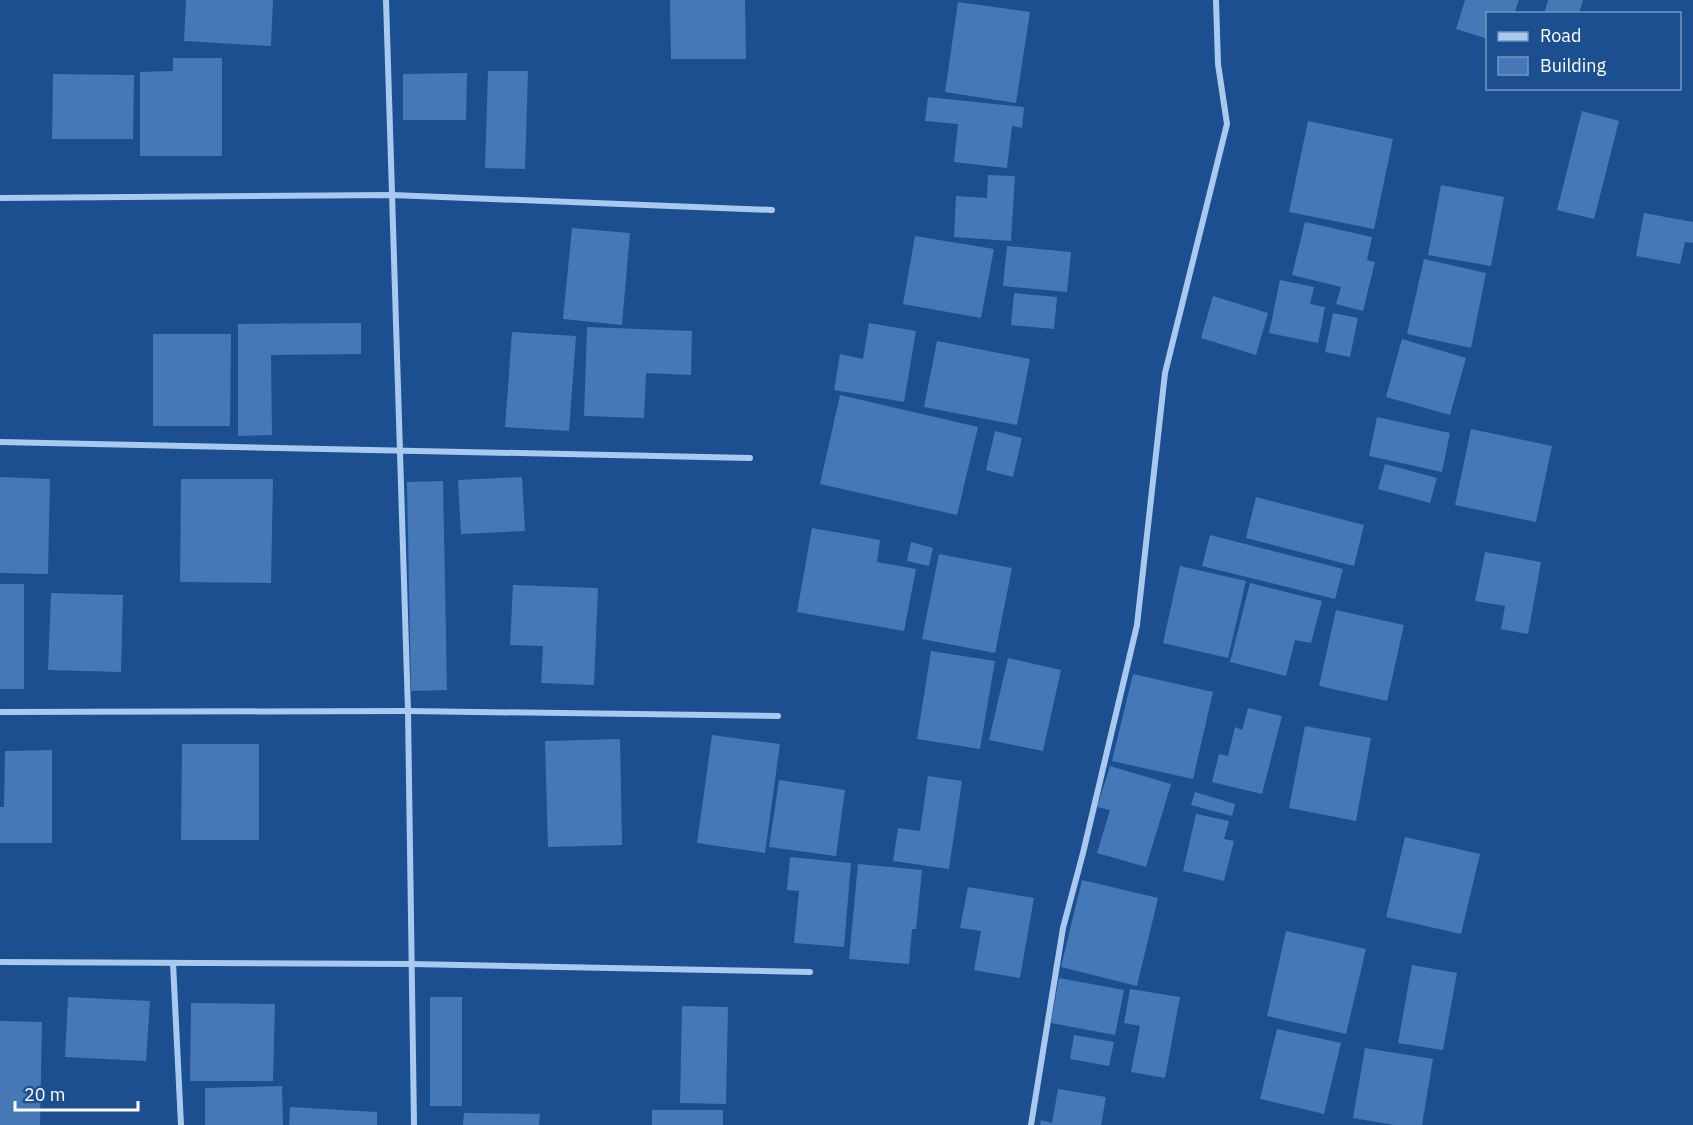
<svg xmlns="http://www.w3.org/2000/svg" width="1693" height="1125" viewBox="0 0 1693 1125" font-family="'IBM Plex Sans',sans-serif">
	<rect width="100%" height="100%" fill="#1b4f8f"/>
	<g fill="#4478b7">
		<path d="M 186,0 L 273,0 L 271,46 L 184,41 Z"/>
		<path d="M 670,0 L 745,0 L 746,59 L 671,59 Z"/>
		<path d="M 1465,0 L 1519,0 L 1514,14 L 1488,14 L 1488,39 L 1456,29 Z"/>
		<path d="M 1548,0 L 1583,0 L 1579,14 L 1544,14 Z"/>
		<path d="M 958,2 L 1030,12 L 1016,103 L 945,92 Z"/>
		<path d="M 173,58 L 222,58 L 222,156 L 140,156 L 140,72 L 173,71 Z"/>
		<path d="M 488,71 L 528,71 L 525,169 L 485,168 Z"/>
		<path d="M 467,73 L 466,120 L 403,120 L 403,74 Z"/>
		<path d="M 53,74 L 134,75 L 133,139 L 52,139 Z"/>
		<path d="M 928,97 L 1024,107 L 1022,128 L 1012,126 L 1007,168 L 954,162 L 958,124 L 925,121 Z"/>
		<path d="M 1582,111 L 1619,121 L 1594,219 L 1557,210 Z"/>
		<path d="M 1308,121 L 1393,139 L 1374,229 L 1289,212 Z"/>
		<path d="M 988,175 L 1015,176 L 1011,241 L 954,237 L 956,196 L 987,198 Z"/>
		<path d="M 1441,185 L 1504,197 L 1491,266 L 1428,255 Z"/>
		<path d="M 1644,213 L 1693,222 L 1693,243 L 1685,242 L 1680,264 L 1636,256 Z"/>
		<path d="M 1305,222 L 1372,237 L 1367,260 L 1375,262 L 1363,311 L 1336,304 L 1341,287 L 1292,275 Z"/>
		<path d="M 572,228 L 630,233 L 622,325 L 563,319 Z"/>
		<path d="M 915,236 L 994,249 L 981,318 L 903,304 Z"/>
		<path d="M 1007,246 L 1071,252 L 1067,292 L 1003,286 Z"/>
		<path d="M 1424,259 L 1486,273 L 1471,348 L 1407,334 Z"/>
		<path d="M 1280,280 L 1314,287 L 1310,304 L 1325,307 L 1318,343 L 1269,333 Z"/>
		<path d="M 1014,293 L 1057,297 L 1054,329 L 1011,325 Z"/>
		<path d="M 1213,296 L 1268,313 L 1256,355 L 1201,338 Z"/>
		<path d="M 1333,313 L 1358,318 L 1350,357 L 1325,352 Z"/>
		<path d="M 361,323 L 361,354 L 271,355 L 272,435 L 238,436 L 238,324 Z"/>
		<path d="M 869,323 L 916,331 L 904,402 L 834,390 L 840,354 L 863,359 Z"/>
		<path d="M 587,327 L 692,331 L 691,375 L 646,373 L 644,418 L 584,416 Z"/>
		<path d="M 512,332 L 576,336 L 569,431 L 505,427 Z"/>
		<path d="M 153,334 L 231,334 L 230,426 L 153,426 Z"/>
		<path d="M 1402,339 L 1466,358 L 1450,415 L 1386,397 Z"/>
		<path d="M 937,341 L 1030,359 L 1017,425 L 924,407 Z"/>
		<path d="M 840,395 L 978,427 L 957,515 L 820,484 Z"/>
		<path d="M 1377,417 L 1450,433 L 1442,472 L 1369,456 Z"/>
		<path d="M 1471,429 L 1552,446 L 1536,522 L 1455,505 Z"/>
		<path d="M 995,431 L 1022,438 L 1013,477 L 986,470 Z"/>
		<path d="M 1385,464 L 1437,478 L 1430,503 L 1378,489 Z"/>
		<path d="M 0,477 L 50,479 L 48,574 L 0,573 Z"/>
		<path d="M 522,477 L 525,531 L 461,534 L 458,480 Z"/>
		<path d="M 181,479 L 273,479 L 271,583 L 180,582 Z"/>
		<path d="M 443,481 L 447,690 L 411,691 L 407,482 Z"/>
		<path d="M 1256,497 L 1364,525 L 1354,566 L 1246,538 Z"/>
		<path d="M 812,528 L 880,540 L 877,562 L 916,569 L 904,631 L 797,612 Z"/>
		<path d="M 1210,535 L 1343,569 L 1335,599 L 1202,566 Z"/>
		<path d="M 911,542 L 933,548 L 929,566 L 907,561 Z"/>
		<path d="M 1485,552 L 1541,562 L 1528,634 L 1501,629 L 1505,606 L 1475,601 Z"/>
		<path d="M 939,554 L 1012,568 L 995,653 L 922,639 Z"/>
		<path d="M 1180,566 L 1246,581 L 1228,658 L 1163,643 Z"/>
		<path d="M 1250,583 L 1322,601 L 1311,643 L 1295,640 L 1286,676 L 1230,662 Z"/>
		<rect x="0" y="584" width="24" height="105"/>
		<path d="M 513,585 L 598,588 L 594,685 L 541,683 L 543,646 L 510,645 Z"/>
		<path d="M 51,593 L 123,595 L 121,672 L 48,670 Z"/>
		<path d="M 1336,610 L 1404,625 L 1387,701 L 1319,686 Z"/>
		<path d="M 931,651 L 995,661 L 980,749 L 917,739 Z"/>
		<path d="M 1008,658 L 1061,670 L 1043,751 L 989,740 Z"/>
		<path d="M 1133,674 L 1213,692 L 1193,779 L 1112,761 Z"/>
		<path d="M 1248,708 L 1282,716 L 1262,794 L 1212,782 L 1219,754 L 1228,756 L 1235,727 L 1242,730 Z"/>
		<path d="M 1305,726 L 1371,738 L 1356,821 L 1289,808 Z"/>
		<path d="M 712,735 L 780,744 L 765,853 L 697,843 Z"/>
		<path d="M 620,739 L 622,845 L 548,847 L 545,741 Z"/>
		<path d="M 182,744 L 259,744 L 259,840 L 181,840 Z"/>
		<path d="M 52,750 L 52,843 L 0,843 L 0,807 L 4,807 L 5,751 Z"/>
		<path d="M 1110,766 L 1171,784 L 1146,867 L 1097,853 L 1110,810 L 1097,807 Z"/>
		<path d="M 928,776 L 962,781 L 949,869 L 893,861 L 898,828 L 920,831 Z"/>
		<path d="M 779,780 L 845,790 L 836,856 L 769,847 Z"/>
		<path d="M 1195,792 L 1235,804 L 1232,816 L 1191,805 Z"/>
		<path d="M 1196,814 L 1229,821 L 1224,839 L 1234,841 L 1224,881 L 1183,871 Z"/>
		<path d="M 1405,837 L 1480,854 L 1461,934 L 1386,917 Z"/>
		<path d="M 790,857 L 851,863 L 844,947 L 794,943 L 799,891 L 787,890 Z"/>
		<path d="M 858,864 L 922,870 L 916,929 L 912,929 L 909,964 L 849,959 Z"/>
		<path d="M 1082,880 L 1158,898 L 1137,986 L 1061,967 Z"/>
		<path d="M 968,887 L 1034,898 L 1020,978 L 974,970 L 981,931 L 960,928 Z"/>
		<path d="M 1286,931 L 1366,949 L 1346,1034 L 1267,1016 Z"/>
		<path d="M 1412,965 L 1457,973 L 1443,1050 L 1398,1043 Z"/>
		<path d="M 1059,978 L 1124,990 L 1115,1035 L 1051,1023 Z"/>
		<path d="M 1130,989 L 1180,997 L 1165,1078 L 1131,1072 L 1140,1026 L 1124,1023 Z"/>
		<path d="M 68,997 L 150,1001 L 146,1061 L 65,1057 Z"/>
		<rect x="430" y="997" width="32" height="109"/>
		<path d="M 191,1003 L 275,1004 L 273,1081 L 190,1081 Z"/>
		<path d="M 682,1006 L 728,1007 L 726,1104 L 680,1103 Z"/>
		<path d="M 0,1021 L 42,1022 L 40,1125 L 0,1125 Z"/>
		<path d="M 1277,1029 L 1341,1043 L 1324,1114 L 1260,1099 Z"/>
		<path d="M 1074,1035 L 1114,1042 L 1109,1066 L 1070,1059 Z"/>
		<path d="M 1365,1048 L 1433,1059 L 1422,1125 L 1394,1125 L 1353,1118 Z"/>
		<path d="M 282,1086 L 283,1125 L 205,1125 L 205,1088 Z"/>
		<path d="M 1058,1089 L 1106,1097 L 1101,1125 L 1040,1125 L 1041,1120 L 1052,1123 Z"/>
		<path d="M 290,1107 L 377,1112 L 377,1125 L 289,1125 Z"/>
		<rect x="652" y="1110" width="71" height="15"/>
		<path d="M 464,1113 L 540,1114 L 539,1125 L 463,1125 Z"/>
	</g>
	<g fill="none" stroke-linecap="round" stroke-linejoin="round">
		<g stroke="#a9c9ee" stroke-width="6">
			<path d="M 386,0 L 408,711 L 414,1125"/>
			<path d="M 0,198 L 392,195 L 772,210"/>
			<path d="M 0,442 L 750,458"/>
			<path d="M 0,712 L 408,711 L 778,716"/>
			<path d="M 0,962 L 411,964 L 810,972"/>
			<path d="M 173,963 L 181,1125"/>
			<path d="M 1031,1125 L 1063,928 L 1083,853 L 1137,625 L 1165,373 L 1227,124 L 1218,64 L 1216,0"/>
		</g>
	</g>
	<rect x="1486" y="12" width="195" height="78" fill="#1b4f8f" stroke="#7695bc" stroke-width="1.5"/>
	<rect x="1498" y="32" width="30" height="9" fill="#a9c9ee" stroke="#7695bc" stroke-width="1.5"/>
	<text x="1540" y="42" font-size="18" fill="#ffffff">Road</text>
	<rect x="1498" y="57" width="30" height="18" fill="#4478b7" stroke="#7695bc" stroke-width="1.5"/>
	<text x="1540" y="72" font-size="18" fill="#ffffff">Building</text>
	<path d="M15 1101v9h123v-9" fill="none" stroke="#ffffff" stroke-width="3"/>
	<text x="24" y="1101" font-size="18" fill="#ffffff" stroke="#1b4f8f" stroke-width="4.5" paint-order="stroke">20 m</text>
</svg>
